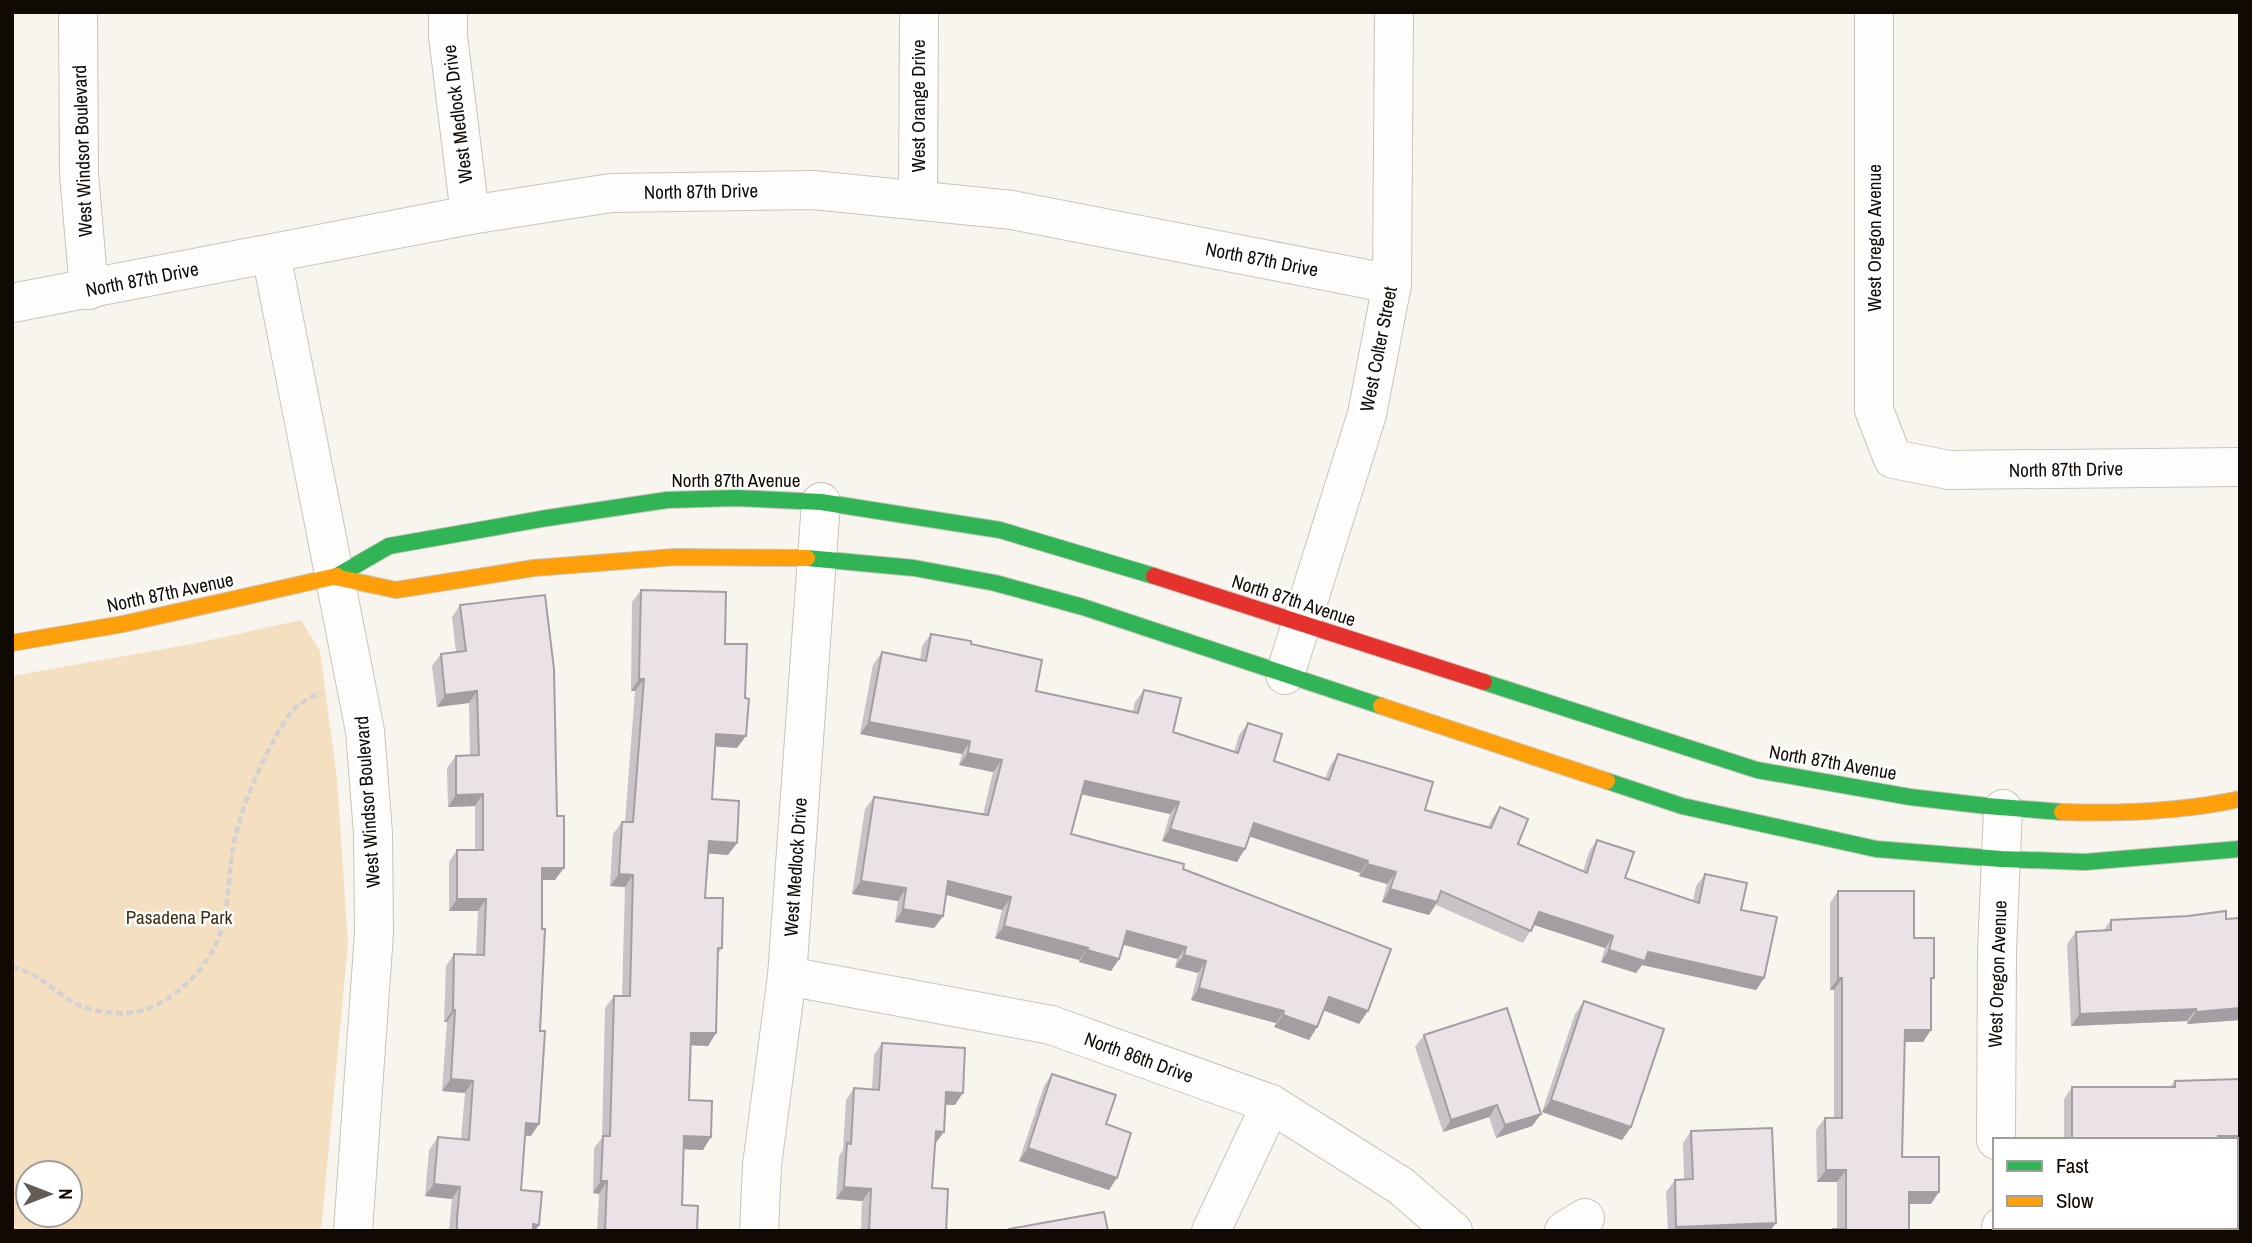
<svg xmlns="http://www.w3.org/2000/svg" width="2252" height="1243" viewBox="0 0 2252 1243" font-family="'Archivo Narrow',sans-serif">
	<rect width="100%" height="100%" fill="#f8f4ee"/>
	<path fill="#f4dfc1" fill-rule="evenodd" d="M 301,620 L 320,651 L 337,779 L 348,943 L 321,1231 L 12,1231 L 12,676 L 192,644 ZM 28,1173 L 70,1173 L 70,1215 L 28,1215 Z"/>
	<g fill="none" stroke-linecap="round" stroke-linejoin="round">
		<g stroke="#c9c4bb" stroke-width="40">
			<g id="street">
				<path d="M 78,12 L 79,174 L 89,290"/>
				<path d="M 448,12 L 448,36 L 470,215"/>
				<path d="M 1874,12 L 1874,410 L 1893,459 L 1949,470 L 2240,467"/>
				<path d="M 918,199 L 919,12"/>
				<path d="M 271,254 L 365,731 L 373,833 L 374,933 L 353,1231"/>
				<path d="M 12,303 L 470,215 L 611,193 L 813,190 L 1012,210 L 1392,284"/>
				<path d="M 1285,675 L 1367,414 L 1392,284 L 1394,12"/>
				<path d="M 787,976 L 1051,1025 L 1271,1104 L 1401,1186 L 1453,1231"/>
				<path d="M 1996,1140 L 1997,951 L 2003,809"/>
				<path d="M 2001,1227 L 2001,1231"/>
				<path d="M 759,1231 L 762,1165 L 787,976 L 821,502"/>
				<path d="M 1211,1231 L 1271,1104"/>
				<path d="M 1564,1231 L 1585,1218"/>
			</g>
		</g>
		<g stroke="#c9c4bb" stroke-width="18">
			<g id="fast">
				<path d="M 807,558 L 914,568 L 995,583 L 1083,607 L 1381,706"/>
				<path d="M 337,576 L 389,546 L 547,518 L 667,500 L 736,498 L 821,502 L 1000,530 L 1154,576"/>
				<path d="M 1484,682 L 1757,770 L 1910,797 L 1987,806 L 2062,812"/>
				<path d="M 1607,781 L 1682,806 L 1876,849 L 2001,859 L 2085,862 L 2240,849"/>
			</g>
		</g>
		<g stroke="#c9c4bb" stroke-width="18">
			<g id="slow">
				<path d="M 335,577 L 396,590 L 534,568 L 675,557 L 807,558"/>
				<path d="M 12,643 L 123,624 L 337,576"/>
				<path d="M 1381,706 L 1607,781"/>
				<path d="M 2062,812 C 2122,814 2181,812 2240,799"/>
			</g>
		</g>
		<g stroke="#c9c4bb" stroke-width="18">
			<path id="jam" d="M 1154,576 L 1484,682"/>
		</g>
		<path stroke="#d3d2d0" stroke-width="4.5" stroke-dasharray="7 3.5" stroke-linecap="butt" d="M 12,967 C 37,973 51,988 71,1001 C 85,1010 101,1012 117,1013 C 157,1016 196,982 214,948 C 231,917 227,869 236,834 C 244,799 271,737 294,709 C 301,702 312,696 321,693"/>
		<use href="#street" stroke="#fefdfc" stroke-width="38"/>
		<use href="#fast" stroke="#30b455" stroke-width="16"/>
		<use href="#slow" stroke="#ff9f0a" stroke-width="16"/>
		<use href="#jam" stroke="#e5322d" stroke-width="16"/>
	</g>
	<g fill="#c9c2c7">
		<path d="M 641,590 L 725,644 L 737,748 L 716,746 L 712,799 L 737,843 L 728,855 L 708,853 L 705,898 L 722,948 L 718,954 L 716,1033 L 708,1046 L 691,1045 L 689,1100 L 703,1150 L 683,1149 L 682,1205 L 697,1231 L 597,1231 L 599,1194 L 593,1193 L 594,1148 L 602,1138 L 605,1008 L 614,996 L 622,996 L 625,887 L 610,886 L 613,834 L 622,822 L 625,822 L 635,691 L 631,691 L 632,602 Z"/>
		<path d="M 460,605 L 555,880 L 542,880 L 531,1136 L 525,1136 L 521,1190 L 539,1225 L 535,1231 L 449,1231 L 452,1199 L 425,1196 L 429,1150 L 438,1137 L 461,1139 L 465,1093 L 442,1091 L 447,1022 L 444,1022 L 446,966 L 454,954 L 476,955 L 478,911 L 449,911 L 449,862 L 457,850 L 475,850 L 475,806 L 448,807 L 447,768 L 456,756 L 470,755 L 469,703 L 437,707 L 432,666 L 441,654 L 456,652 L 452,617 Z"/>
		<path d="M 931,634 L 971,644 L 1036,691 L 1133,712 L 1135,702 L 1144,690 L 1173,732 L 1234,752 L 1239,735 L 1248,723 L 1274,761 L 1325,779 L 1330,766 L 1338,754 L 1425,810 L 1488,827 L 1492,819 L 1500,807 L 1518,844 L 1583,871 L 1589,852 L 1597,840 L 1625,878 L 1693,901 L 1696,886 L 1705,874 L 1741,910 L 1764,978 L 1756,990 L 1642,965 L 1636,973 L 1601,962 L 1605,948 L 1534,925 L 1523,943 L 1436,905 L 1429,915 L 1382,902 L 1387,884 L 1359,876 L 1360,873 L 1250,836 L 1237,862 L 1162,841 L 1170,814 L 1081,794 L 1071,834 L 1183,869 L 1359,1024 L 1324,1010 L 1317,1027 L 1309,1040 L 1274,1027 L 1276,1023 L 1191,1000 L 1198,973 L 1175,967 L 1177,959 L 1123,945 L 1119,959 L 1111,971 L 1079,962 L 1079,960 L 995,938 L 1002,910 L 946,895 L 943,916 L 934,928 L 895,922 L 898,901 L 852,894 L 865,809 L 874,797 L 983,814 L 993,772 L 959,765 L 962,754 L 860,734 L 873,665 L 882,652 L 920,660 L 922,646 Z"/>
		<path d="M 1838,891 L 1914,938 L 1931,981 L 1923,1042 L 1904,1042 L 1902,1157 L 1931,1204 L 1909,1204 L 1909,1231 L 1832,1231 L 1833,1229 L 1837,1229 L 1837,1182 L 1817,1182 L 1816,1130 L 1825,1118 L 1834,1118 L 1834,990 L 1830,990 L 1830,903 Z"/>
		<path d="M 2111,920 L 2240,1020 L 2187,1024 L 2187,1021 L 2071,1026 L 2067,944 L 2076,932 L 2104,930 Z"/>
		<path d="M 1584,1001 L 1631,1127 L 1622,1140 L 1542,1112 L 1575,1014 Z"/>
		<path d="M 1424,1035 L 1541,1114 L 1532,1126 L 1496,1138 L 1489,1117 L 1443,1132 L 1415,1047 Z"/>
		<path d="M 882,1043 L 955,1105 L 945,1105 L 935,1144 L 932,1188 L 946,1231 L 861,1231 L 862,1201 L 836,1199 L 839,1156 L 843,1150 L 846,1100 L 854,1088 L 872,1089 L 874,1055 Z"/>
		<path d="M 1052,1074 L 1106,1124 L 1109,1190 L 1019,1161 L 1044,1086 Z"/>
		<path d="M 2175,1081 L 2236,1140 L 2064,1140 L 2064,1099 L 2072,1087 L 2170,1087 Z"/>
		<path d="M 1691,1131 L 1776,1223 L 1770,1231 L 1668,1231 L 1666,1192 L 1675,1180 L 1684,1179 L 1683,1143 Z"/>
	</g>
	<g fill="#a49ea2">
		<path d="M 639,679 L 644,679 L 635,691 L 631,691 Z"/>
		<path d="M 477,691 L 469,703 L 437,707 L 445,695 Z"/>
		<path d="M 869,722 L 970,741 L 962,754 L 860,734 Z"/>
		<path d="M 716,734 L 746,736 L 737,748 L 708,746 Z"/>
		<path d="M 968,753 L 1002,760 L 993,772 L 959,765 Z"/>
		<path d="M 1085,781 L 1179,802 L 1170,814 L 1076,793 Z"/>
		<path d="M 483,794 L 475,806 L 448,807 L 456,795 Z"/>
		<path d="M 1254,823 L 1368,861 L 1360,873 L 1245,835 Z"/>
		<path d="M 1170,829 L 1245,849 L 1237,862 L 1162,841 Z"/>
		<path d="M 709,841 L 737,843 L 728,855 L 701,853 Z"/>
		<path d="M 1367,864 L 1396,872 L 1387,884 L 1359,876 Z"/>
		<path d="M 542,868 L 564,868 L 555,880 L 534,880 Z"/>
		<path d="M 619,874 L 633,875 L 625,887 L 610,886 Z"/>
		<path d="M 861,881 L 906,888 L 898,901 L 852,894 Z"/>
		<path d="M 948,881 L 1011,897 L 1002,910 L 940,893 Z"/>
		<path d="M 1390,889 L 1437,902 L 1429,915 L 1382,902 Z"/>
		<path d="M 457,899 L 486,899 L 478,911 L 449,911 Z"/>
		<path d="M 903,909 L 943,916 L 934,928 L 895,922 Z"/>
		<path d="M 1539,912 L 1613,936 L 1605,948 L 1531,924 Z"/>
		<path d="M 1004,926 L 1088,948 L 1079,960 L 995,938 Z"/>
		<path d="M 1127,931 L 1186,947 L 1177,959 L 1118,943 Z"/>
		<path d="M 1087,950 L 1119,959 L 1111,971 L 1079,962 Z"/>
		<path d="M 1609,950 L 1648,952 L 1764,978 L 1756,990 L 1642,965 L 1636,973 L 1601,962 Z"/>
		<path d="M 1184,955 L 1206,961 L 1198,973 L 1175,967 Z"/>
		<path d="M 1838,978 L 1842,978 L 1834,990 L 1830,990 Z"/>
		<path d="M 1199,988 L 1284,1011 L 1276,1023 L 1191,1000 Z"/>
		<path d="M 1329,997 L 1368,1011 L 1359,1024 L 1320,1009 Z"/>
		<path d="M 2240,1008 L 2240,1020 L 2187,1024 L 2196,1012 Z"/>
		<path d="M 2196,1009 L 2187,1021 L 2071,1026 L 2080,1014 Z"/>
		<path d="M 453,1010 L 455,1010 L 447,1022 L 444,1022 Z"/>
		<path d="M 1283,1015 L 1317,1027 L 1309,1040 L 1274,1027 Z"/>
		<path d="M 1905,1030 L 1931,1030 L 1923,1042 L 1896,1042 Z"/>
		<path d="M 691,1033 L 716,1033 L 708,1046 L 682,1045 Z"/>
		<path d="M 451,1079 L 473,1081 L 465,1093 L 442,1091 Z"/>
		<path d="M 946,1092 L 963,1093 L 955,1105 L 937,1104 Z"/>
		<path d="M 1551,1100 L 1631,1127 L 1622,1140 L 1542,1112 Z"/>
		<path d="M 1497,1105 L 1489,1117 L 1443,1132 L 1451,1120 Z"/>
		<path d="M 1541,1114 L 1532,1126 L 1496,1138 L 1505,1125 Z"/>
		<path d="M 526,1123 L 539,1124 L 531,1136 L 518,1135 Z"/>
		<path d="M 936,1131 L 944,1132 L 935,1144 Z"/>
		<path d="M 684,1136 L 711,1137 L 703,1150 L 675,1149 Z"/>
		<path d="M 2218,1136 L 2240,1136 L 2240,1148 L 2236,1148 L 2236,1140 L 2216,1140 Z"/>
		<path d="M 1028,1148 L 1117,1178 L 1109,1190 L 1019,1161 Z"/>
		<path d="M 1826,1170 L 1846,1170 L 1837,1182 L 1817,1182 Z"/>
		<path d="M 601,1181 L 607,1181 L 599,1194 L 593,1193 Z"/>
		<path d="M 434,1184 L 460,1187 L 452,1199 L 425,1196 Z"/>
		<path d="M 844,1187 L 871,1189 L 862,1201 L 836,1199 Z"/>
		<path d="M 1909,1192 L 1939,1192 L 1931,1204 L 1900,1204 Z"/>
		<path d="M 1776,1223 L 1770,1231 L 1673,1231 L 1676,1227 Z"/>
		<path d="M 533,1224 L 539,1225 L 535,1231 L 528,1231 Z"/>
	</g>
	<g fill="#eae2e7" stroke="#a49ea2" stroke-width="2">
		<path d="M 641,590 L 726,592 L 725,644 L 747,644 L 745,698 L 749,699 L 746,736 L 716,734 L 712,799 L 739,801 L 737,843 L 709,841 L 705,898 L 723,898 L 722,948 L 718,948 L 716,1033 L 691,1033 L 689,1100 L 712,1101 L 711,1137 L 684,1136 L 682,1205 L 698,1206 L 697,1231 L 605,1231 L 607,1181 L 601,1181 L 603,1136 L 610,1136 L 614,996 L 630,996 L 633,875 L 619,874 L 622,822 L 633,822 L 644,679 L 639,679 Z"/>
		<path d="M 545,595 L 554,669 L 557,816 L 564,816 L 564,868 L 542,868 L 542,929 L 545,929 L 540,1031 L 545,1031 L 539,1124 L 526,1123 L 521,1190 L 542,1192 L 539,1225 L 533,1224 L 533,1231 L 457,1231 L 457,1218 L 460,1187 L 434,1184 L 438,1137 L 469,1140 L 473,1081 L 451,1079 L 455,1010 L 453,1010 L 454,954 L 484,955 L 486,899 L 457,899 L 457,850 L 483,850 L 483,794 L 456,795 L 456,756 L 479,755 L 477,691 L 445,695 L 441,654 L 466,651 L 460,605 Z"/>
		<path d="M 931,634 L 971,641 L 971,644 L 1042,660 L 1036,691 L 1138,713 L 1144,690 L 1181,698 L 1173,732 L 1238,753 L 1248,723 L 1282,734 L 1274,761 L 1329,780 L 1338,754 L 1433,782 L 1425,810 L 1491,828 L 1500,807 L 1528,819 L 1518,844 L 1587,873 L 1597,840 L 1634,852 L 1625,878 L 1699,903 L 1705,874 L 1747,883 L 1741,910 L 1777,917 L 1764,978 L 1648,952 L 1645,961 L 1609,950 L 1613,936 L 1539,912 L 1531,931 L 1441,891 L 1437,902 L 1390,889 L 1396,872 L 1367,864 L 1368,861 L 1254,823 L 1245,849 L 1170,829 L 1179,802 L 1085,781 L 1071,834 L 1184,864 L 1183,869 L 1391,949 L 1368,1011 L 1329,997 L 1317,1027 L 1283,1015 L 1284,1011 L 1199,988 L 1206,961 L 1184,955 L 1186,947 L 1127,931 L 1119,959 L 1087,950 L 1088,948 L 1004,926 L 1011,897 L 948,881 L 943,916 L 903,909 L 906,888 L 861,881 L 874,797 L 988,815 L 1002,760 L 968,753 L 970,741 L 869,722 L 882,652 L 926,661 Z"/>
		<path d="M 1838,891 L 1914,891 L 1914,938 L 1934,938 L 1934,978 L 1931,978 L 1931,1030 L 1905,1030 L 1902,1157 L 1939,1157 L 1939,1192 L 1909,1192 L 1909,1231 L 1833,1231 L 1833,1229 L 1846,1229 L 1846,1170 L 1826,1170 L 1825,1118 L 1842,1118 L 1842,978 L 1838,978 Z"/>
		<path d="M 2226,911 L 2226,919 L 2240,918 L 2240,1008 L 2196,1012 L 2196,1009 L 2080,1014 L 2076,932 L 2111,930 L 2111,920 L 2188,916 Z"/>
		<path d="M 1584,1001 L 1664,1029 L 1631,1127 L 1551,1100 Z"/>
		<path d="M 1507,1008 L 1541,1114 L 1505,1125 L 1497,1105 L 1451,1120 L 1424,1035 Z"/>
		<path d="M 882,1043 L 965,1048 L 963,1093 L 946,1092 L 944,1132 L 936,1131 L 932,1188 L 948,1189 L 946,1231 L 869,1231 L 871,1189 L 844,1187 L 847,1143 L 851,1144 L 854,1088 L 879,1090 Z"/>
		<path d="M 1052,1074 L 1116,1095 L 1106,1124 L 1131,1133 L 1117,1178 L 1028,1148 Z"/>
		<path d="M 2240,1079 L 2240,1136 L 2218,1136 L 2218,1140 L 2072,1140 L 2072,1087 L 2175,1087 L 2175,1081 Z"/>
		<path d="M 1772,1128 L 1776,1223 L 1676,1227 L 1675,1180 L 1693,1179 L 1691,1131 Z"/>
		<path d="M 1104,1212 L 1108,1231 L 1010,1231 L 1009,1229 Z"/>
	</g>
	<g text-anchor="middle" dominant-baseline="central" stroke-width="5" stroke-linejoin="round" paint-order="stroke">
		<g font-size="19" fill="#110a03" stroke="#fff">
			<text transform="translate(918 106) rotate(-90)">West Orange Drive</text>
			<text transform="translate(457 114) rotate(-97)">West Medlock Drive</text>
			<text transform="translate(82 151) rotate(-92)">West Windsor Boulevard</text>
			<text transform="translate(701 191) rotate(-1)">North 87th Drive</text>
			<text transform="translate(1874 238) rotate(-90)">West Oregon Avenue</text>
			<text transform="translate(1262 259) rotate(11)">North 87th Drive</text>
			<text transform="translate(142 279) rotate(-11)">North 87th Drive</text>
			<text transform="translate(1378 349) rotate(-79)">West Colter Street</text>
			<text transform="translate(2066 469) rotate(-1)">North 87th Drive</text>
			<text x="736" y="480">North 87th Avenue</text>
			<text transform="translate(170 592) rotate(-12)">North 87th Avenue</text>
			<text transform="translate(1294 600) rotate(18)">North 87th Avenue</text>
			<text transform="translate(1833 762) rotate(10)">North 87th Avenue</text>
			<text transform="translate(367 802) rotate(-94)">West Windsor Boulevard</text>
			<text transform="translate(795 867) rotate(-86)">West Medlock Drive</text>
			<text transform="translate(1997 974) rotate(-88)">West Oregon Avenue</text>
			<text transform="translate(1139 1057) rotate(20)">North 86th Drive</text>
		</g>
		<g font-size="19" fill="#3f2e13" stroke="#fff">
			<text x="179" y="917">Pasadena Park</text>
		</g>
	</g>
	<rect width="2252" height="1243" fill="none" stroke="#110a03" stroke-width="28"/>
	<rect x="1993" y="1138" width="245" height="91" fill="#ffffff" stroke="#a09d9a" stroke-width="2"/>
	<rect x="2007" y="1161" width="35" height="10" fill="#30b455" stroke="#a09d9a" stroke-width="2"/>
	<text x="2056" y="1173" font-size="21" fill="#110a03">Fast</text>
	<rect x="2007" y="1196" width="35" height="10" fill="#ff9f0a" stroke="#a09d9a" stroke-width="2"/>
	<text x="2056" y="1208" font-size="21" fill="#110a03">Slow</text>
	<g transform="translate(49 1194) rotate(90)"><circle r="33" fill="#ffffff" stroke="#a09d9a" stroke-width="2"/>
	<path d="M0-5L12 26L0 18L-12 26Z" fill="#625c55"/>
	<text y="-10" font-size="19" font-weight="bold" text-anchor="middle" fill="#110a03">N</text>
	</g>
</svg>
